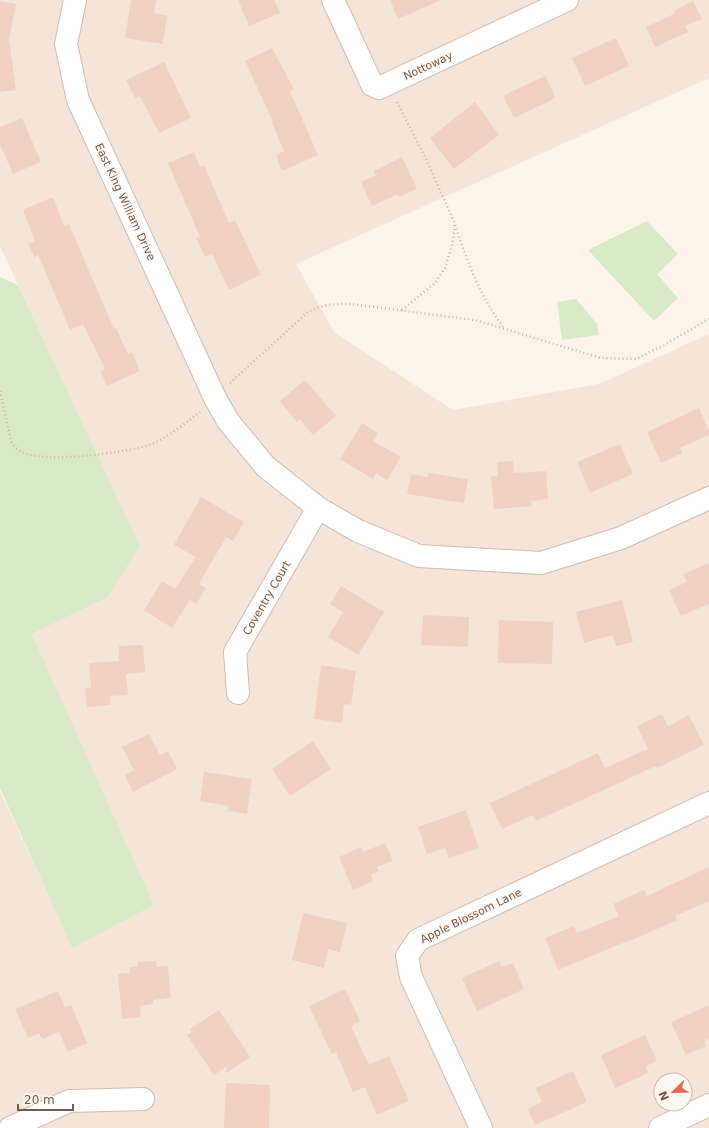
<svg xmlns="http://www.w3.org/2000/svg" width="709" height="1128" viewBox="0 0 709 1128" font-family="'DejaVu Sans',sans-serif">
	<rect width="100%" height="100%" fill="#fcf4ea"/>
	<path fill="#f4e5d8" fill-rule="evenodd" d="M 0,0 L 709,0 L 709,78 L 296,264 L 334,332 L 453,410 L 599,384 L 709,334 L 709,1128 L 0,1128 L 0,791 L 72,947 L 154,905 L 32,634 L 108,597 L 140,546 L 0,246 ZM 661,1080 L 685,1080 L 685,1104 L 661,1104 Z"/>
	<g fill="#d8eac8">
		<path d="M 647,221 L 678,254 L 657,274 L 678,298 L 654,321 L 588,250 Z"/>
		<path d="M 0,277 L 18,285 L 140,546 L 108,597 L 32,634 L 154,905 L 72,948 L 0,788 Z"/>
		<path d="M 576,299 L 597,324 L 599,335 L 562,340 L 557,302 Z"/>
	</g>
	<g fill="#f1d2c2">
		<path d="M 131,0 L 156,0 L 154,13 L 167,16 L 163,44 L 125,38 Z"/>
		<path d="M 238,0 L 274,0 L 280,13 L 249,26 Z"/>
		<path d="M 390,0 L 441,0 L 398,19 Z"/>
		<path d="M 0,1 L 16,4 L 9,39 L 16,90 L 0,92 Z"/>
		<path d="M 693,1 L 702,19 L 685,26 L 688,32 L 655,47 L 646,27 L 676,13 L 675,10 Z"/>
		<path d="M 616,38 L 629,66 L 585,86 L 572,58 Z"/>
		<path d="M 272,48 L 294,89 L 290,91 L 318,155 L 282,171 L 276,155 L 284,151 L 272,123 L 273,122 L 245,61 Z"/>
		<path d="M 164,62 L 191,118 L 159,133 L 140,96 L 135,98 L 126,80 Z"/>
		<path d="M 545,76 L 556,98 L 514,118 L 503,96 Z"/>
		<path d="M 475,102 L 499,135 L 454,169 L 430,138 Z"/>
		<path d="M 22,118 L 41,162 L 13,174 L 0,144 L 0,127 Z"/>
		<path d="M 194,152 L 200,167 L 204,165 L 229,223 L 235,220 L 261,275 L 229,290 L 212,254 L 205,257 L 196,238 L 200,237 L 168,163 Z"/>
		<path d="M 402,157 L 417,189 L 399,197 L 398,194 L 372,206 L 361,182 L 376,175 L 374,171 Z"/>
		<path d="M 53,197 L 64,226 L 69,224 L 114,329 L 116,328 L 128,354 L 132,352 L 140,371 L 107,386 L 100,371 L 105,369 L 83,324 L 70,330 L 40,259 L 38,255 L 34,257 L 28,244 L 35,241 L 23,210 Z"/>
		<path d="M 305,380 L 336,416 L 313,435 L 300,419 L 297,422 L 280,401 Z"/>
		<path d="M 699,408 L 709,431 L 709,435 L 680,448 L 682,453 L 661,463 L 647,432 Z"/>
		<path d="M 362,423 L 378,433 L 373,441 L 401,457 L 387,480 L 376,473 L 373,479 L 340,459 Z"/>
		<path d="M 620,444 L 633,474 L 590,493 L 577,462 Z"/>
		<path d="M 513,461 L 514,473 L 546,471 L 548,499 L 531,501 L 532,506 L 494,509 L 491,476 L 498,476 L 497,462 Z"/>
		<path d="M 428,473 L 468,479 L 464,503 L 407,494 L 411,474 L 428,477 Z"/>
		<path d="M 201,497 L 244,522 L 233,541 L 226,537 L 199,584 L 206,588 L 196,604 L 190,600 L 172,628 L 144,610 L 162,581 L 175,589 L 196,557 L 174,545 Z"/>
		<path d="M 709,563 L 709,604 L 681,616 L 669,590 L 687,582 L 683,574 Z"/>
		<path d="M 341,586 L 384,612 L 358,655 L 328,637 L 343,612 L 330,604 Z"/>
		<path d="M 622,600 L 633,642 L 616,646 L 613,635 L 584,643 L 576,612 Z"/>
		<path d="M 423,615 L 469,617 L 468,647 L 421,645 Z"/>
		<path d="M 499,620 L 553,622 L 552,664 L 498,663 Z"/>
		<path d="M 143,645 L 145,672 L 126,674 L 128,695 L 110,696 L 110,705 L 87,707 L 85,688 L 91,688 L 89,663 L 119,661 L 119,646 Z"/>
		<path d="M 321,665 L 356,671 L 351,705 L 344,704 L 342,723 L 314,719 Z"/>
		<path d="M 662,714 L 668,726 L 689,715 L 704,745 L 657,768 L 656,766 L 536,821 L 533,815 L 502,829 L 490,803 L 598,753 L 605,768 L 648,749 L 637,726 Z"/>
		<path d="M 149,734 L 160,755 L 168,751 L 177,769 L 133,792 L 125,775 L 134,770 L 122,747 Z"/>
		<path d="M 313,741 L 331,769 L 290,796 L 272,769 Z"/>
		<path d="M 204,772 L 252,779 L 247,814 L 228,811 L 229,806 L 200,801 Z"/>
		<path d="M 466,810 L 479,848 L 449,858 L 445,848 L 427,854 L 418,827 Z"/>
		<path d="M 385,843 L 393,861 L 377,867 L 379,871 L 371,874 L 373,881 L 353,890 L 339,857 L 361,847 L 363,852 Z"/>
		<path d="M 709,867 L 709,901 L 675,916 L 677,920 L 630,941 L 630,940 L 558,970 L 545,938 L 574,926 L 577,933 L 619,916 L 613,904 L 644,890 L 647,896 Z"/>
		<path d="M 303,913 L 347,923 L 340,952 L 328,949 L 324,968 L 292,960 Z"/>
		<path d="M 156,961 L 157,967 L 168,966 L 171,998 L 153,1000 L 153,1004 L 140,1006 L 141,1017 L 122,1019 L 118,974 L 130,973 L 130,967 L 138,967 L 138,962 Z"/>
		<path d="M 499,961 L 502,967 L 513,963 L 524,989 L 477,1011 L 462,978 Z"/>
		<path d="M 345,989 L 360,1021 L 351,1026 L 369,1065 L 389,1056 L 409,1101 L 377,1115 L 365,1087 L 353,1092 L 336,1052 L 332,1054 L 309,1006 Z"/>
		<path d="M 58,991 L 65,1007 L 71,1005 L 87,1043 L 68,1052 L 59,1032 L 42,1039 L 39,1033 L 28,1038 L 15,1009 Z"/>
		<path d="M 709,1005 L 709,1038 L 704,1041 L 706,1046 L 686,1055 L 671,1022 Z"/>
		<path d="M 219,1010 L 250,1057 L 226,1073 L 227,1066 L 214,1075 L 187,1035 L 192,1032 L 190,1029 Z"/>
		<path d="M 645,1035 L 657,1061 L 646,1066 L 648,1073 L 615,1088 L 601,1055 Z"/>
		<path d="M 573,1071 L 587,1102 L 535,1125 L 528,1109 L 542,1102 L 536,1088 Z"/>
		<path d="M 226,1083 L 270,1085 L 269,1128 L 224,1128 Z"/>
	</g>
	<g fill="none" stroke-linecap="round" stroke-linejoin="round">
		<g stroke="#d1bdb2" stroke-width="24">
			<g id="minor">
				<path d="M 75,0 L 66,44 L 78,100 L 215,398 L 228,421 L 266,467 L 318,508 L 358,531 L 419,556 L 541,563 L 621,538 L 709,498"/>
				<path d="M 333,0 L 369,78 L 372,85 L 379,88 L 567,0"/>
				<path d="M 238,693 L 235,652 L 318,508"/>
				<path d="M 10,1128 L 69,1101 L 143,1099"/>
				<path d="M 481,1128 L 411,977 L 407,956 L 418,940 L 709,803"/>
				<path d="M 660,1128 L 709,1105"/>
			</g>
		</g>
		<g stroke="#d7b5a4" stroke-width="2.5" stroke-dasharray="1 3" stroke-linecap="butt">
			<path d="M 397,102 L 426,159 L 455,224 L 452,246 L 445,268 L 435,283 L 402,310"/>
			<path d="M 455,225 C 467,261 480,296 503,327"/>
			<path d="M 230,383 L 308,312 C 321,304 336,304 351,304 L 475,320 L 601,358 L 636,359 L 664,345 L 709,319"/>
			<path d="M 0,391 L 11,441 C 14,446 18,451 24,453 C 48,463 124,453 149,445 C 168,438 184,424 200,412"/>
		</g>
		<use href="#minor" stroke="#fff" stroke-width="22"/>
	</g>
	<g text-anchor="middle" dominant-baseline="central" stroke-width="3" stroke-linejoin="round" paint-order="stroke">
		<g font-size="11" fill="#77594d" stroke="#fff8f0">
			<text transform="translate(428 66) rotate(-25)">Nottoway</text>
			<text transform="translate(125 202) rotate(65)">East King William Drive</text>
			<text transform="translate(267 598) rotate(-60)">Coventry Court</text>
			<text transform="translate(471 916) rotate(-26)">Apple Blossom Lane</text>
		</g>
	</g>
	<g transform="translate(673 1092) rotate(247)"><circle r="19" fill="#fff8f0" stroke="#c9b8af"/>
	<path d="M0-3L7 15L0 10L-7 15Z" fill="#e26953"/>
	<text y="-6" font-size="11" font-weight="bold" text-anchor="middle" fill="#77594d">N</text>
	</g>
	<path d="M18 1104v6h55v-6" fill="none" stroke="#77594d" stroke-width="2"/>
	<text x="24" y="1104" font-size="12" fill="#77594d" stroke="#fff8f0" stroke-width="3" paint-order="stroke">20 m</text>
</svg>
